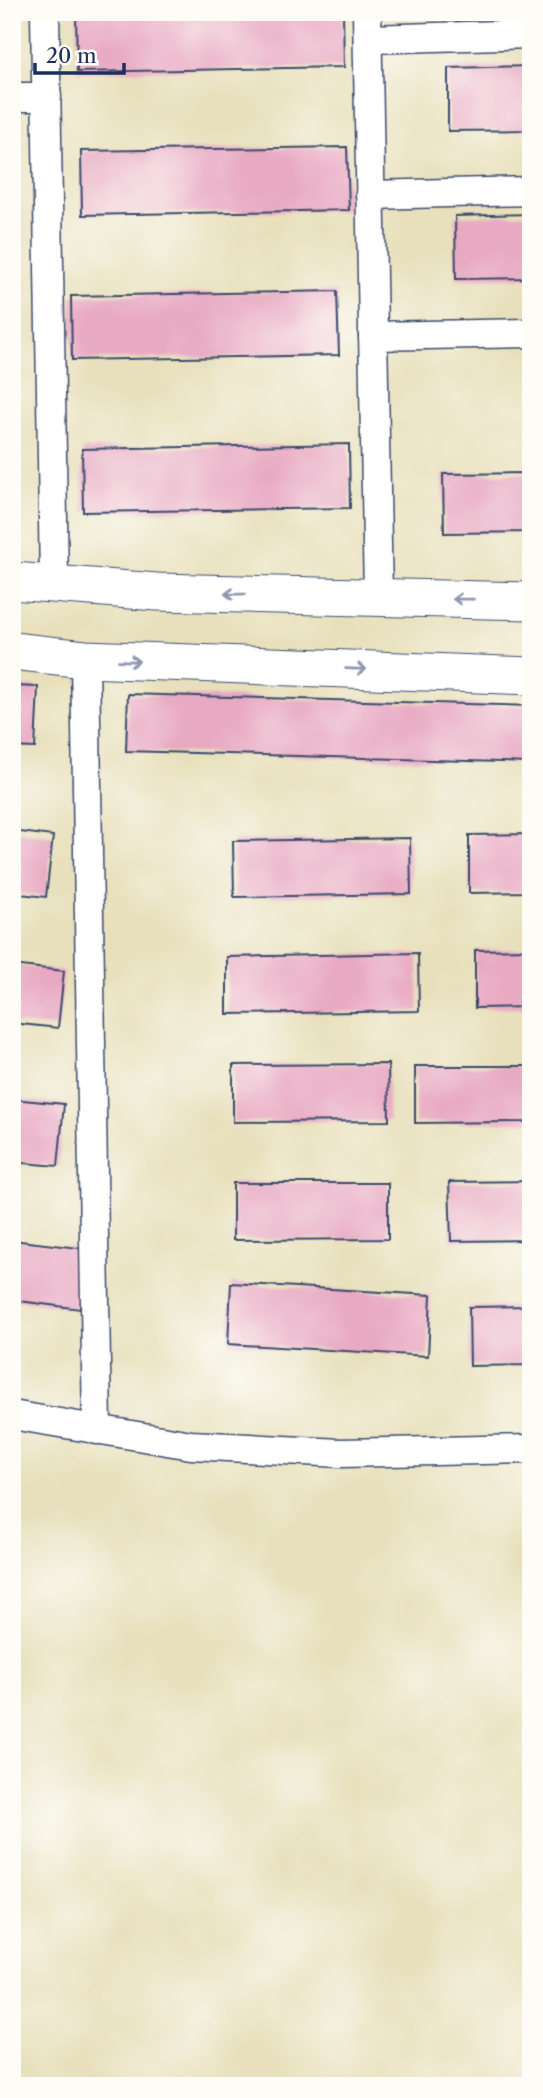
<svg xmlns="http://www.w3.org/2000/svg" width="543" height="2098" viewBox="0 0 543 2098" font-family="'Libre Caslon Text',serif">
	<rect width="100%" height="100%" fill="#fdfcf7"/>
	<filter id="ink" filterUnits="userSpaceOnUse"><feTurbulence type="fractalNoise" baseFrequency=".0143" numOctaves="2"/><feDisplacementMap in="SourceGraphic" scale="14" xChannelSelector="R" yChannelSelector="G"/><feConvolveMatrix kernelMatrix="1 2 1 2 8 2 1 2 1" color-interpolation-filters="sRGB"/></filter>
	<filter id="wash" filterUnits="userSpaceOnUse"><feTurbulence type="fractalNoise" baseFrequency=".00686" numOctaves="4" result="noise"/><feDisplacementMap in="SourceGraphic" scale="28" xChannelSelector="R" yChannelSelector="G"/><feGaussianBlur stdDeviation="1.57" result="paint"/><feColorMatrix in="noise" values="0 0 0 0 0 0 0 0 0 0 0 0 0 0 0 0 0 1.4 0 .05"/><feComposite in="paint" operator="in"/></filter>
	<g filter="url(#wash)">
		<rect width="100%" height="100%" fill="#e8e0bc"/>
		<g id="blocks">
			<g fill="#e8a9c2">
				<path d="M 76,12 L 343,12 L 344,67 L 77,72 Z"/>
				<path d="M 531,66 L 531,130 L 448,131 L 448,68 Z"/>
				<path d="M 347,147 L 349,210 L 82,215 L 81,151 Z"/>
				<path d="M 531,214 L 531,278 L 456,279 L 455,216 Z"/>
				<path d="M 337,291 L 339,355 L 72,360 L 71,296 Z"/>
				<path d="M 349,444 L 350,508 L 83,512 L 82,449 Z"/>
				<path d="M 531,473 L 531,532 L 444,533 L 443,474 Z"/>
				<path d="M 12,686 L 38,687 L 35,748 L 12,747 Z"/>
				<path d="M 128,694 L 531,706 L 531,763 L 126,751 Z"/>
				<path d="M 12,831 L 53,836 L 46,897 L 12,893 Z"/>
				<path d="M 531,834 L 531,892 L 469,893 L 469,835 Z"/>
				<path d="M 410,838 L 411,894 L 234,897 L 233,841 Z"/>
				<path d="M 531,949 L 531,1007 L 475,1008 L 475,950 Z"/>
				<path d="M 418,953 L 419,1011 L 227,1014 L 227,957 Z"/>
				<path d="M 12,965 L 64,971 L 58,1028 L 12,1023 Z"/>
				<path d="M 388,1064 L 389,1121 L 233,1122 L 233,1065 Z"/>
				<path d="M 415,1066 L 531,1066 L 531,1122 L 415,1123 Z"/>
				<path d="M 12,1099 L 64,1104 L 58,1166 L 12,1162 Z"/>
				<path d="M 531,1181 L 531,1240 L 451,1241 L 449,1182 Z"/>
				<path d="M 233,1183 L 388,1183 L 388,1239 L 233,1240 Z"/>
				<path d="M 12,1240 L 87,1249 L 80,1309 L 12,1300 Z"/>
				<path d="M 231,1283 L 431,1295 L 428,1356 L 228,1344 Z"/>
				<path d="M 531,1306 L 531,1365 L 470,1366 L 469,1307 Z"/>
			</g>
		</g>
	</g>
	<g filter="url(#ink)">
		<use href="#blocks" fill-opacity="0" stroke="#3a4a6c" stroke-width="2"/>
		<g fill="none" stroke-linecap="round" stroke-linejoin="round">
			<g stroke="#3a4a6c" stroke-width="31">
				<g id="minor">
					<path d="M 45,12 L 54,584"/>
					<path d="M 367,12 L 378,597"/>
					<path d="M 368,39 L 531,34"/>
					<path d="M 12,97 L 47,97"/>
					<path d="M 370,195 L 531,191"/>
					<path d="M 373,336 L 531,333"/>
					<path d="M 85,659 L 97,1430"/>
					<path d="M 12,1415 L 191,1445 L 341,1453 L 531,1449"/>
				</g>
			</g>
			<g stroke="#3a4a6c" stroke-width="39">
				<g id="major">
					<path d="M 12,581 L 157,592 L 531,601"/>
					<path d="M 12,651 L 85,659 L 531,676"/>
				</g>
			</g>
			<use href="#minor" stroke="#fff" stroke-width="28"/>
			<use href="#major" stroke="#fff" stroke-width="37"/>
		</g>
		<defs><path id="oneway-shaft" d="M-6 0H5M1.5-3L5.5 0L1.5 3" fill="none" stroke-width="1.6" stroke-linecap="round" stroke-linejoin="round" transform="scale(1.75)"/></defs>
		<g stroke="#8d97ae">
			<use href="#oneway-shaft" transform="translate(235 594) rotate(-179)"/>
			<use href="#oneway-shaft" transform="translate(463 599) rotate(-179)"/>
			<use href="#oneway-shaft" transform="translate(129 661) rotate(2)"/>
			<use href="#oneway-shaft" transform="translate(356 669) rotate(2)"/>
		</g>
	</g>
	<rect width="543" height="2098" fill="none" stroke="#fdfcf7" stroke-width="42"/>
	<path d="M35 63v10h89v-10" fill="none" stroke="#1b2f5e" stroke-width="3.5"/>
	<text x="46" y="63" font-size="21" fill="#1b2f5e" stroke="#fdfcf7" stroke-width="5" paint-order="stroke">20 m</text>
</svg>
